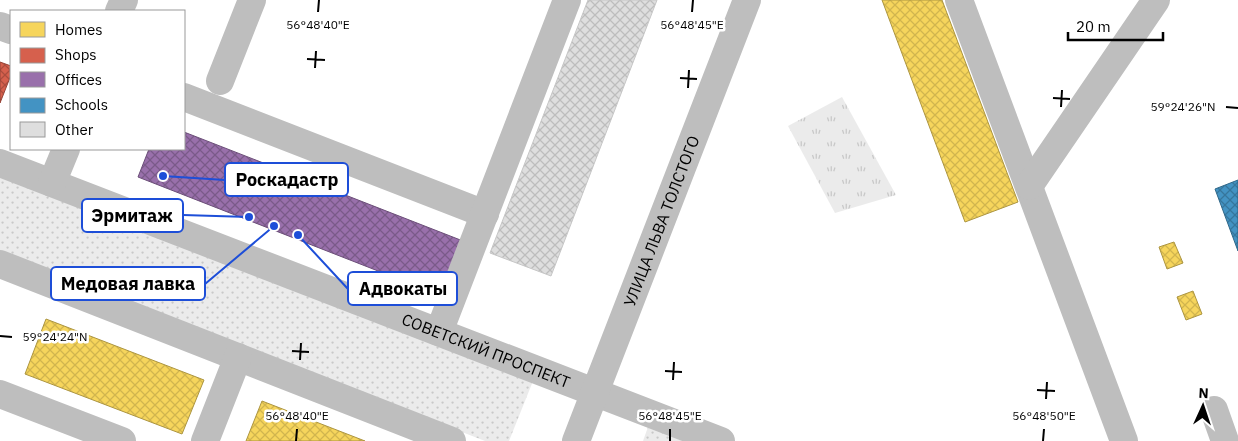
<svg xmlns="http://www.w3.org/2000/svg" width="1238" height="441" viewBox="0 0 1238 441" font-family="'IBM Plex Sans',sans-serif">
	<defs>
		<pattern id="grass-dots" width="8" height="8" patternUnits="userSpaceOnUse" patternTransform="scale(1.25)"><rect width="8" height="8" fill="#ebebeb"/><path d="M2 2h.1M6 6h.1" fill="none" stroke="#c8c8c8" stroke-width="1.8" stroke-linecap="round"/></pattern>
		<pattern id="park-tufts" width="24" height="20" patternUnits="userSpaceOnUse" patternTransform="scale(1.25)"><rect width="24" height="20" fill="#ebebeb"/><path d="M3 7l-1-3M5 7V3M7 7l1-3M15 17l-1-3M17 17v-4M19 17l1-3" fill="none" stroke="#c8c8c8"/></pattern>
		<pattern id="homes-cross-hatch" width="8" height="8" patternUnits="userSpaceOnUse" patternTransform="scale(1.25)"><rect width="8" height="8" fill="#f6d55c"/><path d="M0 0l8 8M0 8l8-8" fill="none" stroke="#d1b54e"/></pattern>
		<pattern id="shops-cross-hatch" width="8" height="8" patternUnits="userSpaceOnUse" patternTransform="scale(1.25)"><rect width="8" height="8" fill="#d6604d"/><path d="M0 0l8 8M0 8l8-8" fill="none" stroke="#ab4d3e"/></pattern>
		<pattern id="offices-cross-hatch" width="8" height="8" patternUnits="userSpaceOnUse" patternTransform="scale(1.25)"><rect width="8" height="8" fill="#9970ab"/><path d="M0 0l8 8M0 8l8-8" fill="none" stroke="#7a5a89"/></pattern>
		<pattern id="schools-cross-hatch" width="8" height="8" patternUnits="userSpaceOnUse" patternTransform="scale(1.25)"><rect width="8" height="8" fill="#4393c3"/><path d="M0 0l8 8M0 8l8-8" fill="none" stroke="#36769c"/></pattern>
		<pattern id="building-cross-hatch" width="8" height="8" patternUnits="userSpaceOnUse" patternTransform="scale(1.25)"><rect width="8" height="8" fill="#dedede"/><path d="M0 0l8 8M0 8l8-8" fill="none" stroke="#bdbdbd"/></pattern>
	</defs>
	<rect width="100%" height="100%" fill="#fff"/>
	<g fill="url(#grass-dots)">
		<path d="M 0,173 L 533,381 L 509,441 L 485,441 L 0,252 Z"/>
		<path d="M 648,427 L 683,441 L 643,441 Z"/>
	</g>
	<path fill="url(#park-tufts)" d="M 842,97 L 896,195 L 835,213 L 788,126 Z"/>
	<g fill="url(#homes-cross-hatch)" stroke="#ac9540">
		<path d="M 882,0 L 942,0 L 1018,202 L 965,222 Z"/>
		<path d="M 1174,242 L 1183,263 L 1167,269 L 1159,247 Z"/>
		<path d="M 1193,291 L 1202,314 L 1186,320 L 1177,297 Z"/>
		<path d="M 46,319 L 204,380 L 182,434 L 25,374 Z"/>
		<path d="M 262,401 L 365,441 L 246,441 Z"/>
	</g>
	<path fill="url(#shops-cross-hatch)" stroke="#964336" d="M 0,62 L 11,66 L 11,75 L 0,103 Z"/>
	<path fill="url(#offices-cross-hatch)" stroke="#6b4e78" d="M 184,132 L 463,241 L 442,296 L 138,177 L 149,149 L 184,149 Z"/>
	<path fill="url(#schools-cross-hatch)" stroke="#2f6788" d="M 1238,180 L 1238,251 L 1215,189 Z"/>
	<path fill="url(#building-cross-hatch)" stroke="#c6c6c6" d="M 588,0 L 657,0 L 551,276 L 490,253 Z"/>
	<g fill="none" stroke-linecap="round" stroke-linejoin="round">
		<g stroke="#bebebe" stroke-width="28">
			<path d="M 959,0 L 1124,441"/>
			<path d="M 119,11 L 124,0"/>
			<path d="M 0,26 L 11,30"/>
			<path d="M 220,81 L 252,0"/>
			<path d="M 184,97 L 485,214"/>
			<path id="s1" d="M 0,163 L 721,441"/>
			<path d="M 52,183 L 66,149"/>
			<path d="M 1029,186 L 1156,0"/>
			<path d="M 0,264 L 452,441"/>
			<path d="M 439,332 L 567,0"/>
			<path d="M 0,394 L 122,441"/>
			<path d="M 1214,410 L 1225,441"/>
			<path d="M 205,441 L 238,357"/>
			<path id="s2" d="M 576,441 L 747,0"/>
		</g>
	</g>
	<path fill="none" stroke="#000" stroke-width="2" d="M 318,12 L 319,0M 692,12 L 693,0M 307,59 L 325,60M 315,68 L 316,51M 680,78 L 697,79M 688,88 L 689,70M 1053,98 L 1070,99M 1061,107 L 1062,90M 1226,107 L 1238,108M 0,336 L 12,337M 292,351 L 309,352M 300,360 L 301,343M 665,371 L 682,372M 673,380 L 674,362M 1037,390 L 1055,391M 1046,399 L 1047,382M 296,441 L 297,429M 670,441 L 670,429M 1043,441 L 1044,429"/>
	<g text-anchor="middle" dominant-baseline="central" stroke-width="5" stroke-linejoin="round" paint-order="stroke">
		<g font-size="16" fill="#000" stroke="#fff">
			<text stroke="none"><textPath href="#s2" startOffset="236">УЛИЦА ЛЬВА ТОЛСТОГО</textPath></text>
			<text stroke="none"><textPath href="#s1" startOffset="521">СОВЕТСКИЙ ПРОСПЕКТ</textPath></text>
		</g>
	</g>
	<g font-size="12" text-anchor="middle" fill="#000" stroke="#fff" stroke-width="5" stroke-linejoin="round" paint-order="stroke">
		<text x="318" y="29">56°48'40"E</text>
		<text x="692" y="29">56°48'45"E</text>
		<text x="1183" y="111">59°24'26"N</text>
		<text x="55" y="341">59°24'24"N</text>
		<text x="297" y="420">56°48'40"E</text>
		<text x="670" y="420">56°48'45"E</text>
		<text x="1044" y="420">56°48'50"E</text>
	</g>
	<path fill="none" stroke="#1d4ed8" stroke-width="2" d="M163 176L225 180M249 217L183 215M274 226L205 284M298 235L348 289"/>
	<g fill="#1d4ed8" stroke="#fff" stroke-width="2">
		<circle cx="163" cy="176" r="5"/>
		<circle cx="249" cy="217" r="5"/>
		<circle cx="274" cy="226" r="5"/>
		<circle cx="298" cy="235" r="5"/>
	</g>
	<g fill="#fff" stroke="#1d4ed8" stroke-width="2">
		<rect x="225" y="163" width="123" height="33" rx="5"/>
		<rect x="82" y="199" width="101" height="33" rx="5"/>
		<rect x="51" y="267" width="154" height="33" rx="5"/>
		<rect x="348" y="272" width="109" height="33" rx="5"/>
	</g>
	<g font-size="18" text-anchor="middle" font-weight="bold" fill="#000">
		<text x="287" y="186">Роскадастр</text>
		<text x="132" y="222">Эрмитаж</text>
		<text x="128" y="290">Медовая лавка</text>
		<text x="403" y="295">Адвокаты</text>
	</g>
	<rect x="10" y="10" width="175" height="140" fill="#ffffff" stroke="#999999"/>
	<rect x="20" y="22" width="25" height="15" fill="#f6d55c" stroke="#999999"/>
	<text x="55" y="35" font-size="15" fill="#000000">Homes</text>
	<rect x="20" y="48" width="25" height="15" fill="#d6604d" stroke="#999999"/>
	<text x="55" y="60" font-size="15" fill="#000000">Shops</text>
	<rect x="20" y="72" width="25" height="15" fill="#9970ab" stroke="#999999"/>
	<text x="55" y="85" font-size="15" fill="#000000">Offices</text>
	<rect x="20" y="98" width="25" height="15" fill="#4393c3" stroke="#999999"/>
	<text x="55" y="110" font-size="15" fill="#000000">Schools</text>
	<rect x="20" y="122" width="25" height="15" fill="#dedede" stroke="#999999"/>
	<text x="55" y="135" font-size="15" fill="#000000">Other</text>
	<g transform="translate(1203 406) rotate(3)" stroke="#ffffff" stroke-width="4" paint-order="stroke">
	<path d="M0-4L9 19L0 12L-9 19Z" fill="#000000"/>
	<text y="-8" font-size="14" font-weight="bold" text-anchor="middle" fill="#000000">N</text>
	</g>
	<path d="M1068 32v8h95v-8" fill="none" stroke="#000000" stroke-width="2.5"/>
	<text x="1076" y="32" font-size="15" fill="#000000" stroke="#ffffff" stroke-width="4" paint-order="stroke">20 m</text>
</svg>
